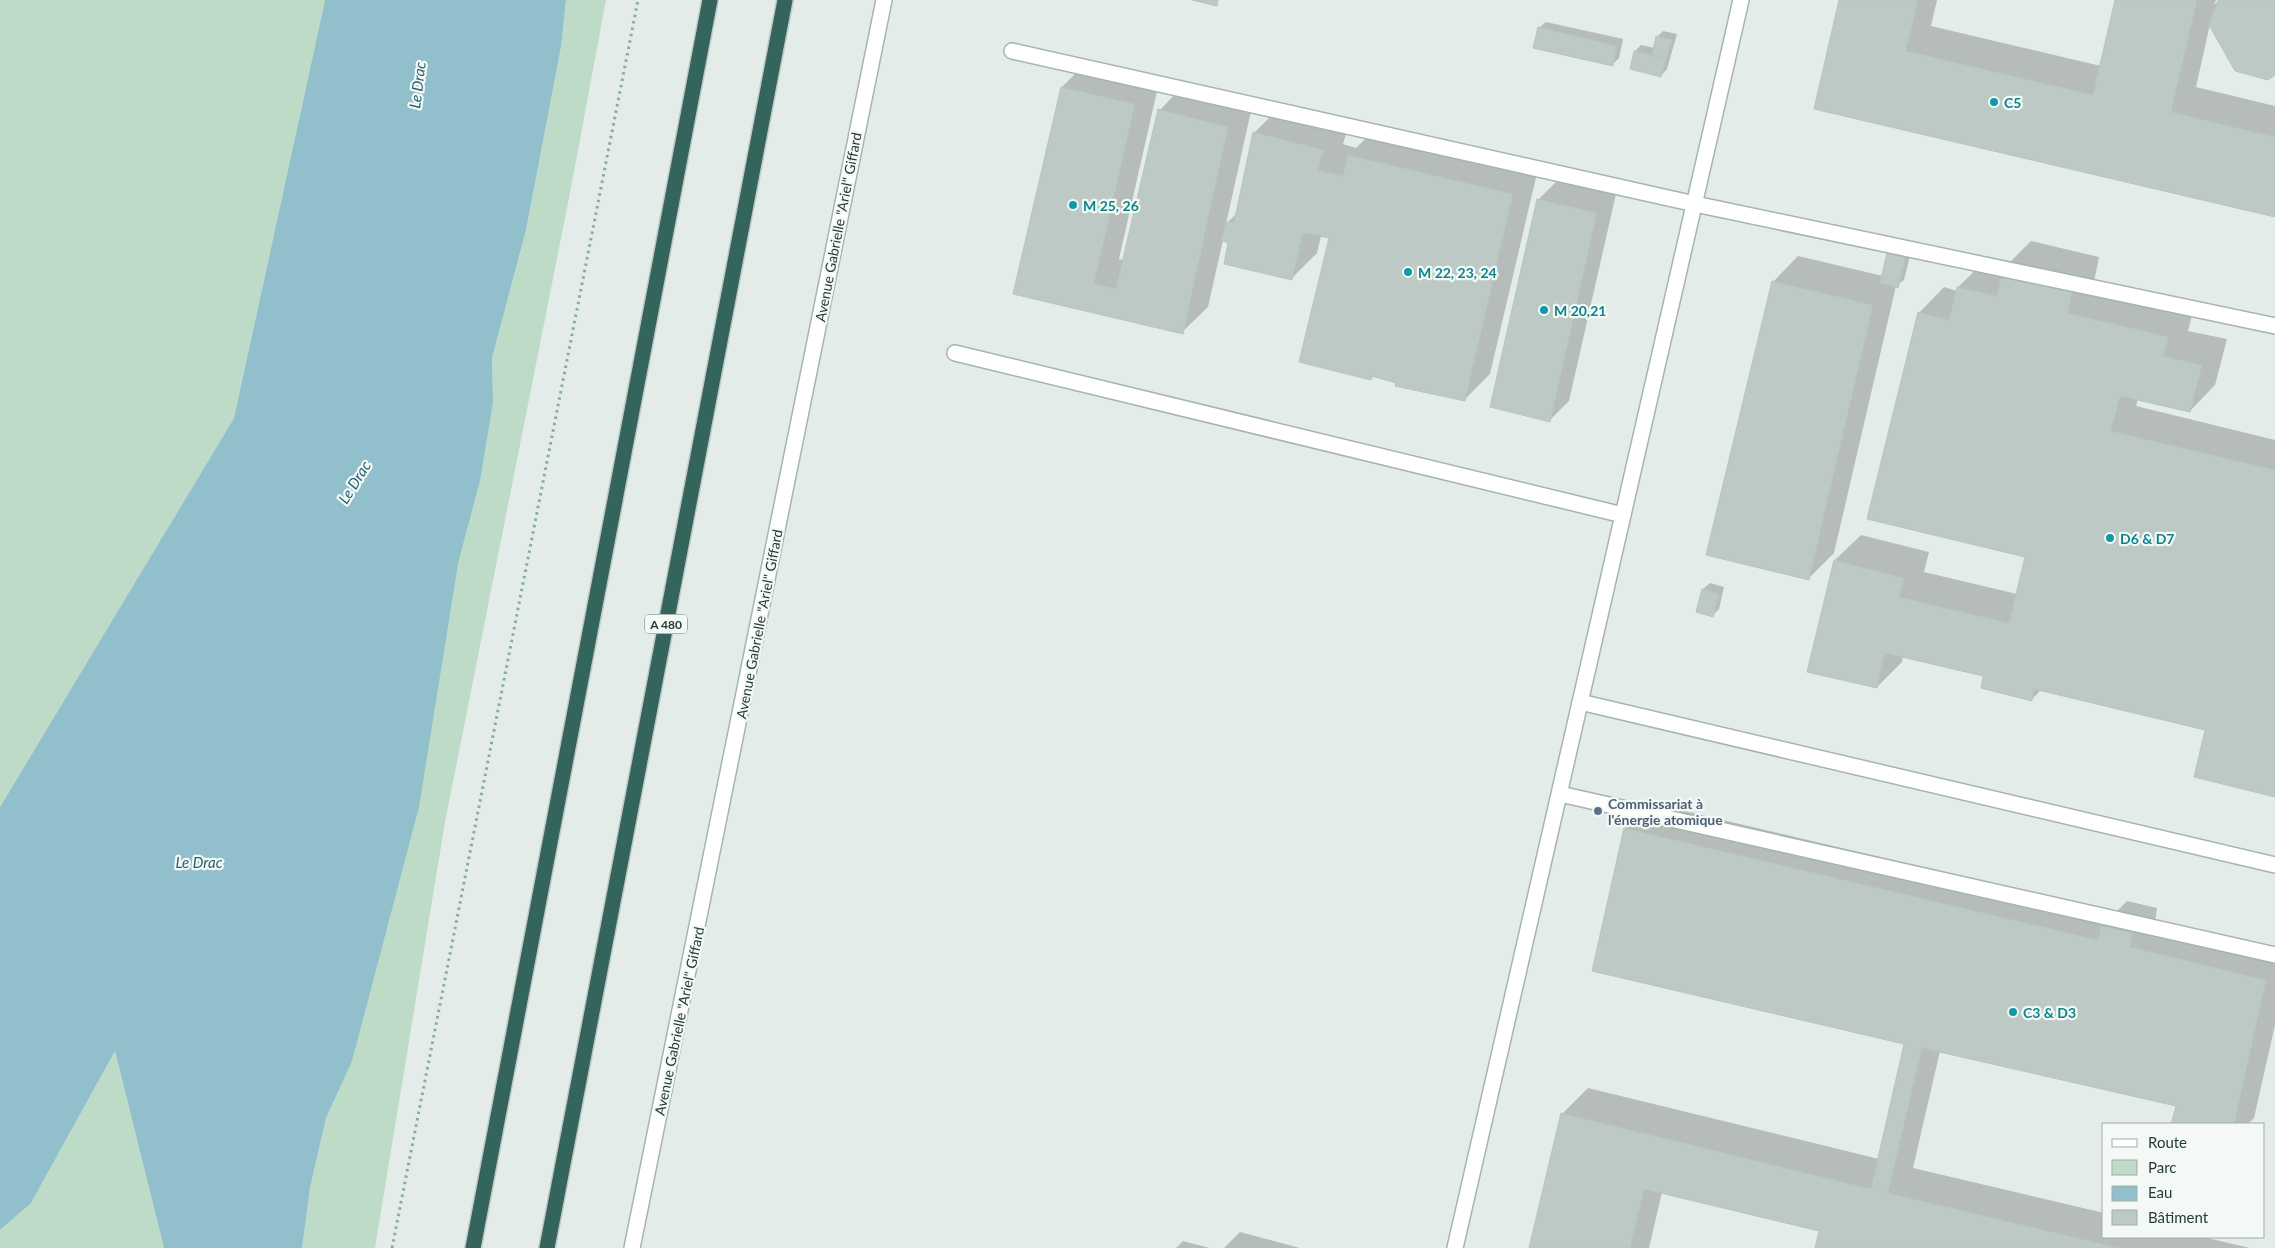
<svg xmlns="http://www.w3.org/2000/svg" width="2275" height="1248" viewBox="0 0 2275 1248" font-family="Lato,sans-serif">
	<rect width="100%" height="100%" fill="#e3ece8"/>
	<g fill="#bedbc7">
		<path d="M 0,0 L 325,0 L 234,418 L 0,807 Z"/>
		<path d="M 566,0 L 606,0 L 570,193 L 445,822 L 375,1248 L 302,1248 L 310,1188 L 326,1118 L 352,1060 L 458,564 L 480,481 L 493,403 L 492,358 L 526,230 L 561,47 Z"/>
		<path d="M 115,1051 L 164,1248 L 0,1248 L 0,1230 L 31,1203 Z"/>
	</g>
	<path fill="#91c0cc" d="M 325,0 L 566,0 L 561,47 L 526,230 L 492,358 L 493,403 L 480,481 L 458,564 L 419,807 L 352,1061 L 326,1118 L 310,1188 L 302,1248 L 164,1248 L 115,1051 L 31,1203 L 0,1230 L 0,807 L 234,418 Z"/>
	<g fill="#0003">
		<path d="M 1840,0 L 1937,0 L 1931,26 L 2101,66 L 2117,0 L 2216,0 L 2214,5 L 2219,0 L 2275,0 L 2275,73 L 2210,24 L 2196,87 L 2275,106 L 2275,216 L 1815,108 Z"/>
		<path d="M 1546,22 L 1623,39 L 1619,58 L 1613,64 L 1539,28 Z"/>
		<path d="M 1663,31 L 1677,34 L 1667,69 L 1661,76 L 1635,51 L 1641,45 L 1655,48 L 1657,37 Z"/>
		<path d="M 1087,62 L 1160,78 L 1119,259 L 1124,260 L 1160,110 L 1185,84 L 1253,102 L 1226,224 L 1237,213 L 1254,133 L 1280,107 L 1349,124 L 1343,144 L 1356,148 L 1374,130 L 1538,169 L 1490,374 L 1464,400 L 1375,375 L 1371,379 L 1330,237 L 1321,236 L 1317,253 L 1292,278 L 1223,240 L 1208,307 L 1182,332 L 1015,293 L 1062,87 Z"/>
		<path d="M 1558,180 L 1616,194 L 1569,401 L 1549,421 L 1538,200 Z"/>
		<path d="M 2031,241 L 2099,257 L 2093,287 L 2193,311 L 2188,331 L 2227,339 L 2215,385 L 2190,411 L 2138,399 L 2136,406 L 2275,440 L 2275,796 L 2207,729 L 2041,690 L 2032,699 L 1985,675 L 1903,656 L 1902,662 L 1877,687 L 1809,671 L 1835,560 L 1861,535 L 1929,552 L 1924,572 L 2017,594 L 2027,556 L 1919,313 L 1944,287 L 1957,291 L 1958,287 L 1984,262 L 2005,267 Z"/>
		<path d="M 1895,247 L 1911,252 L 1904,280 L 1896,286 L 1834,553 L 1808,579 L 1773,282 L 1798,256 L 1883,276 L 1888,253 Z"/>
		<path d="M 1710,583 L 1724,587 L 1719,609 L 1713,615 L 1697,611 L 1703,589 Z"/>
		<path d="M 1651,803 L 2115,913 L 2127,901 L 2157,908 L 2155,922 L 2275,951 L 2275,1025 L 2254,1118 L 2248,1124 L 2172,1124 L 2177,1105 L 1940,1051 L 1913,1168 L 2104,1213 L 2104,1237 L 2203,1237 L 2250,1248 L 1817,1248 L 1821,1230 L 1662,1192 L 1649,1248 L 1530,1248 L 1562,1114 L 1588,1088 L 1879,1159 L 1906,1043 L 1625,828 Z"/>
		<path d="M 1240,1232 L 1300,1248 L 1224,1248 Z"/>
		<path d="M 1183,1241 L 1210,1248 L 1176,1248 Z"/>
	</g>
	<g fill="#bcc9c4" stroke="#b6c5bf">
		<path d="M 1192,0 L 1218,0 L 1217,6 Z"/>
		<path d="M 1839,0 L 1918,0 L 1906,51 L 2093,95 L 2115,0 L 2197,0 L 2171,112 L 2275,137 L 2275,217 L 1814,109 Z"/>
		<path d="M 2218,0 L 2275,0 L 2275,75 L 2268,80 L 2235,71 L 2209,25 Z"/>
		<path d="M 1538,27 L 1617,46 L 1613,66 L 1533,48 Z"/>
		<path d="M 1656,36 L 1672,40 L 1666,59 L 1652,55 Z"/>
		<path d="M 1634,51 L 1666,59 L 1661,77 L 1630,69 Z"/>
		<path d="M 1061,87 L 1135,104 L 1094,284 L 1116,289 L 1158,109 L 1228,127 L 1183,334 L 1013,294 Z"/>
		<path d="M 1253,132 L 1324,150 L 1318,170 L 1343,176 L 1348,155 L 1513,194 L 1465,401 L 1395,386 L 1396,383 L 1372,376 L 1371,380 L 1299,362 L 1329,238 L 1303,233 L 1292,280 L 1224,264 L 1228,243 L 1221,240 L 1226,222 L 1234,223 Z"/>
		<path d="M 1537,199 L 1597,213 L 1550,422 L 1490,407 Z"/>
		<path d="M 1887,253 L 1905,258 L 1898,288 L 1880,283 Z"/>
		<path d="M 2004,265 L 2074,282 L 2068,313 L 2169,337 L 2163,356 L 2202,365 L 2190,412 L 2120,396 L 2111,431 L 2275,470 L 2275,797 L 2194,777 L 2205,730 L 2034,689 L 2032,701 L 1981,688 L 1983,676 L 1885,653 L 1877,688 L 1807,672 L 1834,560 L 1904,578 L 1899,597 L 2009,623 L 2025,557 L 1867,519 L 1918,312 L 1949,320 L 1957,287 L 1997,296 Z"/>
		<path d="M 1772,281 L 1873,305 L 1809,580 L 1706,555 Z"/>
		<path d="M 1702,589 L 1719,594 L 1713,617 L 1696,612 Z"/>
		<path d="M 1624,828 L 2098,940 L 2101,926 L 2132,933 L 2130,947 L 2266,980 L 2234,1124 L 2171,1124 L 2176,1106 L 1922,1048 L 1888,1193 L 2119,1248 L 1815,1248 L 1819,1231 L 1644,1189 L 1630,1248 L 1529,1248 L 1561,1113 L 1871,1189 L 1904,1044 L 1592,971 Z"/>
	</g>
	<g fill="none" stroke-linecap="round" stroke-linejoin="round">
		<g stroke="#a6b4af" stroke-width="18">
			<g id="minor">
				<path d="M 1012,51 L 1695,204 L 2275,326"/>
				<path d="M 955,353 L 1623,515"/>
				<path d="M 1580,702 L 2275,865"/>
				<path d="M 1560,794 L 2275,955"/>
				<path d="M 632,1248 L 884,0"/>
				<path d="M 1455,1248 L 1741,0"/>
			</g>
		</g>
		<g stroke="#c2c8c7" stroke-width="18">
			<g id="highway">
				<path d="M 473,1248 L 710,0"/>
				<path d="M 547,1248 L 785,0"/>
			</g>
		</g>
		<path stroke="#87aca2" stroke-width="3" stroke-dasharray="2.5 4" stroke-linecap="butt" d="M 392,1248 L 638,0"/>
		<use href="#minor" stroke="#fff" stroke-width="15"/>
		<use href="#highway" stroke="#33655d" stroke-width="15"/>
	</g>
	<g fill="#0f9aa8" stroke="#f4f9f6" stroke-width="2">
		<circle cx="1994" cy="102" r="5"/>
		<circle cx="1073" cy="205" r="5"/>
		<circle cx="1408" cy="272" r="5"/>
		<circle cx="1544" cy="310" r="5"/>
		<circle cx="2110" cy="538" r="5"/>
		<circle cx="2013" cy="1012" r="5"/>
	</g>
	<circle fill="#5c6f8a" stroke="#f4f9f6" stroke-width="2" cx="1598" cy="811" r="5"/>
	<g text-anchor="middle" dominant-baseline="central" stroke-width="4.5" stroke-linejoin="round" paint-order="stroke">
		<rect fill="#f4f9f6" stroke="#637570" stroke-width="1" x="645" y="614.5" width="42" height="19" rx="4"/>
		<g font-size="12" font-weight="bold" fill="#253c36">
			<text x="666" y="624">A 480</text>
		</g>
		<g font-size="14" font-weight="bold" fill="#0d838f" stroke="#f4f9f6" text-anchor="start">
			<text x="2004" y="102">C5</text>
			<text x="1083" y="205">M 25, 26</text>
			<text x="1418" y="272">M 22, 23, 24</text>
			<text x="1554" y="310">M 20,21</text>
			<text x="2120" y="538">D6 &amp; D7</text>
			<text x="2023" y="1012">C3 &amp; D3</text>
		</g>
		<g font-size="14" fill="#253c36" stroke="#f4f9f6">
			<text transform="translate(838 227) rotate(-79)">Avenue Gabrielle "Ariel" Giffard</text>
			<text transform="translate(759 624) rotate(-79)">Avenue Gabrielle "Ariel" Giffard</text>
			<text transform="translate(679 1021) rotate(-78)">Avenue Gabrielle "Ariel" Giffard</text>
		</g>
		<g font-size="14" font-weight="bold" fill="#4e5e75" stroke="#f4f9f6" text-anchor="start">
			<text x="1608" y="803">Commissariat à<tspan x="1608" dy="16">l'énergie atomique</tspan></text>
		</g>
		<g font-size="15" font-style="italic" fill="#246272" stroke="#f4f9f6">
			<text transform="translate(417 85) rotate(-83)">Le Drac</text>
			<text transform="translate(354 482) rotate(-58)">Le Drac</text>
			<text x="199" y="862">Le Drac</text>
		</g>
	</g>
	<rect x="2102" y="1123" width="162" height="115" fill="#f4f9f6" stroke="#a1ada9"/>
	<rect x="2112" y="1139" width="25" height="8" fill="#ffffff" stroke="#a1ada9"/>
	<text x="2148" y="1148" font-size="15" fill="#253c36">Route</text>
	<rect x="2112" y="1160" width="25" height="15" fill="#bedbc7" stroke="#a1ada9"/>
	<text x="2148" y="1173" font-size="15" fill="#253c36">Parc</text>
	<rect x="2112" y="1186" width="25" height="15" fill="#91c0cc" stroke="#a1ada9"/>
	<text x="2148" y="1198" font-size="15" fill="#253c36">Eau</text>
	<rect x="2112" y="1210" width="25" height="15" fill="#bcc9c4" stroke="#a1ada9"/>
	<text x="2148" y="1223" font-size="15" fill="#253c36">Bâtiment</text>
</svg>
